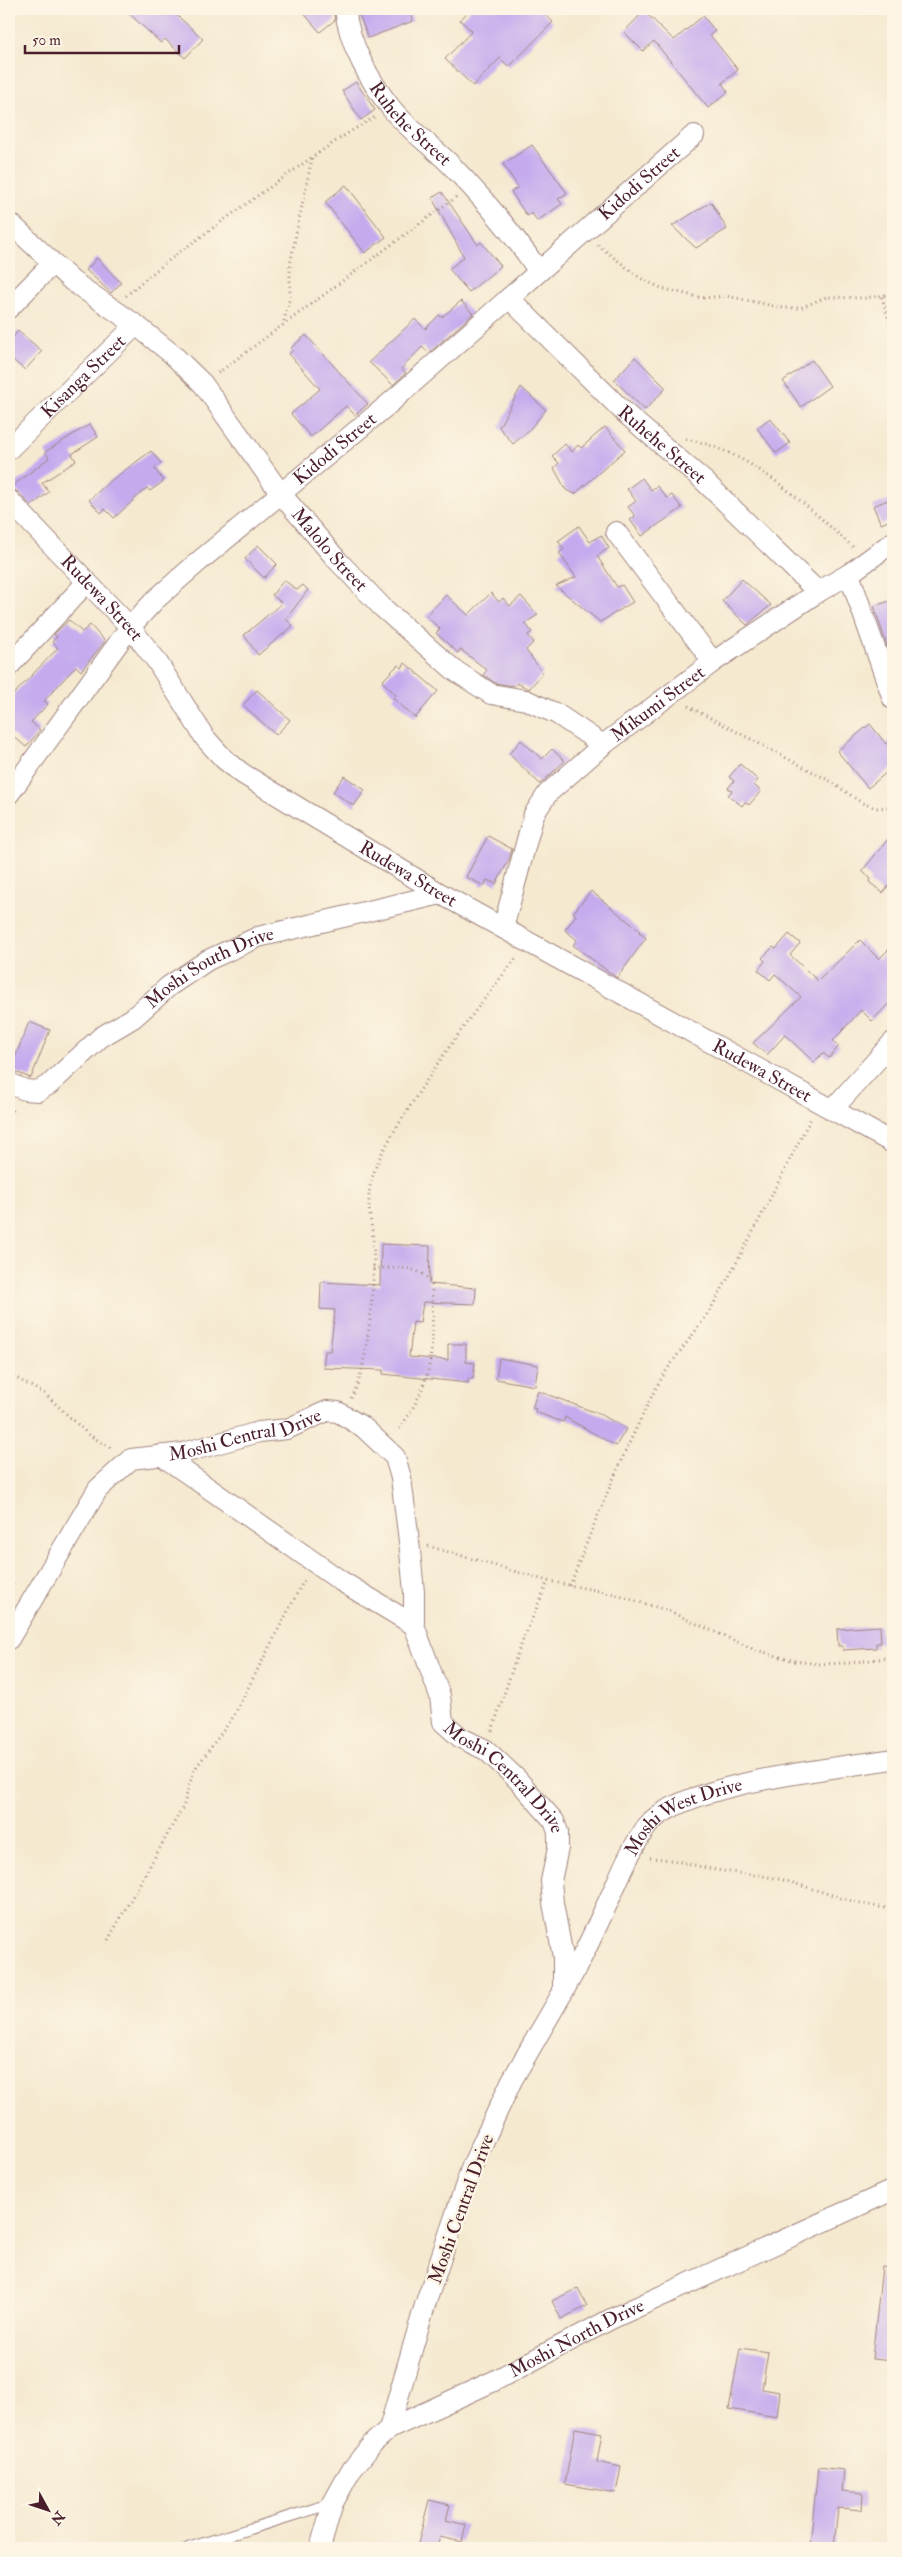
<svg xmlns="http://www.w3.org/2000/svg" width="902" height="2557" viewBox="0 0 902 2557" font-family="'IM FELL Double Pica',serif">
	<rect width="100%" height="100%" fill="#fcf5e5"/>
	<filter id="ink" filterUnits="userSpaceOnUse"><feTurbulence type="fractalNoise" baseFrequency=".02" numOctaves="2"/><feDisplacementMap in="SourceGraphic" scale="10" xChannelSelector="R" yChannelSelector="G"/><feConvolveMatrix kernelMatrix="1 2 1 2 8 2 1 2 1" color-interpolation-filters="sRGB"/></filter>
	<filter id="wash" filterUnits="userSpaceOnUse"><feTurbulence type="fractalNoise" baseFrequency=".0096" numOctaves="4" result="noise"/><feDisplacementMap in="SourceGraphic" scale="20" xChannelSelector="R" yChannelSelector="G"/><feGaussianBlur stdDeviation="1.12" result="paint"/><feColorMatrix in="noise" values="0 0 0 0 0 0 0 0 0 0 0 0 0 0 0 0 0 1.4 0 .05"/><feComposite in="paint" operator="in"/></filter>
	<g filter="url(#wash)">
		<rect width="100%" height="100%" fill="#f5e9d0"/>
		<g id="blocks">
			<g fill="#c5abee">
				<path d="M 124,9 L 170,9 L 203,39 L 185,58 L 165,39 L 161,43 Z"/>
				<path d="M 300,9 L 333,9 L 335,20 L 320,32 Z"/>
				<path d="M 357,9 L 408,9 L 413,21 L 368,38 Z"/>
				<path d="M 471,9 L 539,9 L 553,22 L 509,67 L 500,58 L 473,86 L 445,59 L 472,31 L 460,20 Z"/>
				<path d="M 644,11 L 674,40 L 703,16 L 715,31 L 710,35 L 738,70 L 722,83 L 728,92 L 708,108 L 654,41 L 643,51 L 624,32 Z"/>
				<path d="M 356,82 L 375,110 L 361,120 L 342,91 Z"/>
				<path d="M 532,145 L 567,193 L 558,199 L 562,204 L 537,221 L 532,213 L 527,216 L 511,192 L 518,187 L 503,164 Z"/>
				<path d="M 346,185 L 386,237 L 365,253 L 325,202 Z"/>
				<path d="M 442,192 L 478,245 L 481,242 L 501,266 L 469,292 L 449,269 L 464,257 L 432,198 Z"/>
				<path d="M 711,202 L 727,229 L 696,248 L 672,226 Z"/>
				<path d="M 97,258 L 121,283 L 111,293 L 86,270 Z"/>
				<path d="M 461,301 L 473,314 L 429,353 L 422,347 L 401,369 L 406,373 L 393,385 L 369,362 L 415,319 L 425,329 L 439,315 L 442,317 Z"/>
				<path d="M 18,331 L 42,351 L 25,370 L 9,357 L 9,342 Z"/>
				<path d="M 306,335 L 368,404 L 355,415 L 346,406 L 311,437 L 291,414 L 320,389 L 289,354 L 293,350 L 291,348 Z"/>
				<path d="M 635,357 L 666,388 L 645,410 L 614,380 Z"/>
				<path d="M 812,360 L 830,386 L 801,407 L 783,381 Z"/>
				<path d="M 521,387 L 546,410 L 528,431 L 513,444 L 499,427 Z"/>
				<path d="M 770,418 L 790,443 L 776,453 L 757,428 Z"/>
				<path d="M 90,424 L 98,437 L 72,454 L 76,461 L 42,483 L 49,492 L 31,506 L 18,492 L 10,488 L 49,458 L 45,452 Z"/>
				<path d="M 605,427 L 625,450 L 575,494 L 566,490 L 554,468 L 559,463 L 552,456 L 565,444 L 572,452 L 578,445 L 581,448 Z"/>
				<path d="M 151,451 L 161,463 L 154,468 L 164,481 L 150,491 L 147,488 L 114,518 L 105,509 L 101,513 L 89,500 L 109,482 Z"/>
				<path d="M 642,478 L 651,490 L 657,486 L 667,498 L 672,495 L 682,508 L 642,536 L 630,520 L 635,516 L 628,507 L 636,501 L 627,489 Z"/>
				<path d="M 893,498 L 893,519 L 881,524 L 873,506 Z"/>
				<path d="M 579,526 L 590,542 L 601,535 L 609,548 L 597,556 L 617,587 L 622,585 L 633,602 L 600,622 L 556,586 L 576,577 L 559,553 L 564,549 L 558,541 Z"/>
				<path d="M 258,545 L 277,564 L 264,578 L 245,559 Z"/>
				<path d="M 742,579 L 771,605 L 747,625 L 722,601 Z"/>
				<path d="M 284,580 L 297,590 L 303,585 L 308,590 L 286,619 L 293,626 L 258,655 L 244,635 L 282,603 L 272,595 Z"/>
				<path d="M 491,593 L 499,602 L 503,598 L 510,606 L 521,596 L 538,615 L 525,623 L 532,632 L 528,635 L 534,642 L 526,650 L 543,673 L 529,689 L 517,683 L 514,686 L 495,683 L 485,676 L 483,675 L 487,670 L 460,649 L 458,653 L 436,633 L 440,629 L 426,616 L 446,595 L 468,615 Z"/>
				<path d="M 893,600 L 893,658 L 891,658 L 874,606 Z"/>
				<path d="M 69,620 L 82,632 L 90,625 L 105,641 L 81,671 L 76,666 L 44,701 L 48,704 L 31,722 L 40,730 L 26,747 L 9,732 L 9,699 L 58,648 L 52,642 L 57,637 L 54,634 Z"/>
				<path d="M 405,663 L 438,691 L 415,718 L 393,698 L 396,695 L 382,681 L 398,665 L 402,668 Z"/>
				<path d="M 257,690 L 290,720 L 276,735 L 243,705 Z"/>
				<path d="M 870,724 L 886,744 L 893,738 L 893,767 L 868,788 L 837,751 Z"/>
				<path d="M 521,740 L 542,759 L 552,749 L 565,761 L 540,784 L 509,754 Z"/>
				<path d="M 740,764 L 758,780 L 754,785 L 761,791 L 749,805 L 745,802 L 742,806 L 728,795 L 732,791 L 728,788 L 734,781 L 729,777 Z"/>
				<path d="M 344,776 L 365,790 L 354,806 L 333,792 Z"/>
				<path d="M 893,833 L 893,881 L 883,893 L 869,882 L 871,879 L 862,871 Z"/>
				<path d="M 488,836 L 512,849 L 509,860 L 496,884 L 487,880 L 484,886 L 466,877 Z"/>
				<path d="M 591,891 L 640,931 L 639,932 L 646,938 L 617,978 L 573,945 L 577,940 L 565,930 L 576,915 L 573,913 Z"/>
				<path d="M 789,934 L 800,943 L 790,955 L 818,981 L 860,940 L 879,959 L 893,945 L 893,999 L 872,1021 L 861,1010 L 833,1041 L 839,1046 L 829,1058 L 823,1053 L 814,1062 L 785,1035 L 767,1055 L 753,1043 L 801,997 L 775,974 L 770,980 L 758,970 L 765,961 L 762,958 L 773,947 L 776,949 Z"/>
				<path d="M 29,1022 L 50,1030 L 31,1078 L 10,1070 Z"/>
				<path d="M 381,1244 L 430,1246 L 429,1284 L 476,1288 L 475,1304 L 423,1302 L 420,1323 L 413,1322 L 409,1357 L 448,1360 L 448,1344 L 466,1344 L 466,1362 L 475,1363 L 473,1379 L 468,1379 L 468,1383 L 383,1374 L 383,1370 L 323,1368 L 325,1351 L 330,1351 L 335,1310 L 320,1309 L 321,1282 L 380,1285 Z"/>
				<path d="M 499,1358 L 538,1365 L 535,1386 L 496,1379 Z"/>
				<path d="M 538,1391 L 602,1415 L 626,1429 L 616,1446 L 565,1417 L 563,1422 L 535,1412 L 536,1409 L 532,1408 Z"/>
				<path d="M 880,1626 L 881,1643 L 876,1643 L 876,1648 L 843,1650 L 843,1646 L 838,1646 L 837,1629 Z"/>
				<path d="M 882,2267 L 893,2268 L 893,2361 L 872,2359 Z"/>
				<path d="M 578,2288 L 587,2306 L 561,2319 L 552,2301 Z"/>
				<path d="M 740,2348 L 768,2352 L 762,2389 L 780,2392 L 777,2417 L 729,2409 Z"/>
				<path d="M 575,2428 L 602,2433 L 597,2462 L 621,2467 L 616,2493 L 565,2484 Z"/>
				<path d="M 818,2467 L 844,2470 L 842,2491 L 863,2493 L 862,2510 L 838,2508 L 834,2548 L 810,2546 Z"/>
				<path d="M 429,2500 L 450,2505 L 446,2520 L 466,2525 L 462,2542 L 440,2537 L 437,2548 L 417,2548 Z"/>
			</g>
		</g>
	</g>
	<g filter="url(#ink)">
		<use href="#blocks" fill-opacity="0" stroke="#a0847e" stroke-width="1"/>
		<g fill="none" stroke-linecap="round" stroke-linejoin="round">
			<g stroke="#a0847e" stroke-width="12">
				<path id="service" d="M 188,2548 L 333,2503"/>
			</g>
			<g stroke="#a0847e" stroke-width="22">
				<g id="minor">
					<path id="s1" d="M 345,9 C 349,44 369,80 391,108 C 408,129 432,146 451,165 C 483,198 512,232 538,270"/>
					<path id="s2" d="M 9,222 L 72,281 L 136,325 L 172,354 L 203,384 L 281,494 L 338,561 L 383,608 L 454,670 L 491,694 L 526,700 L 557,714 L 603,745"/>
					<path id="s3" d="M 509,298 L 625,413 L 703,480 L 818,592"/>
					<path d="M 9,308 L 53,263"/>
					<path id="s4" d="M 9,449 L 136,325"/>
					<path id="s5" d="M 9,500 L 130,627 L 156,660 L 205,738 L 224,759 L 243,774 L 441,894 L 893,1143"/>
					<path d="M 616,532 L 713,662"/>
					<path d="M 849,574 L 893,699"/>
					<path d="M 9,666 L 86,583"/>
					<path id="s6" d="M 9,794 L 130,627 L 155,600 L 197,563 L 390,403 L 694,135"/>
					<path id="s7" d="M 503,928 L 534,814 L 548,793 L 603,745 L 713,662 L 818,592 L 849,574 L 893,542"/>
					<path id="s8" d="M 9,1083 L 25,1090 L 38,1091 L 50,1084 L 101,1037 L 133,1018 L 169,986 L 208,960 L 258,937 L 441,894"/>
					<path d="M 832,1110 L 893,1042"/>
					<path d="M 161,1455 L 341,1581 L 414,1625"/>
					<path id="s9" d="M 9,1639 L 98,1489 L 131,1459 L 183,1453 L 259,1432 L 287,1429 L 327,1411 L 338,1412 L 363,1427 L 395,1457 L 401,1478 L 409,1541 L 414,1592 L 414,1625 L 440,1696 L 443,1722 L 461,1738 L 486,1750 L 517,1779 L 554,1821 L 558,1832 L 558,1848 L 551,1881 L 553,1903 L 563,1957 L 563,1992 L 512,2080 L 472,2166 L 425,2305 L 389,2429"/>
					<path id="s10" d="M 564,1990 C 581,1962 594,1932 608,1902 C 620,1876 630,1849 648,1825 C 682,1783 838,1768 893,1759"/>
					<path id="s11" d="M 320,2548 L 333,2503 L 350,2472 L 373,2443 L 389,2429 L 494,2381 L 611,2319 L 893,2190"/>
				</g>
			</g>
			<g stroke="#a0847e" stroke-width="3" stroke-dasharray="1 4" stroke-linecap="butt">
				<path d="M 598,245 L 640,278 L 661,288 L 702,298 L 727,296 L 783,308 L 800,308 L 826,297 L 865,298 L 893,294"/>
				<path d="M 126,296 C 168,258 215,227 260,194 C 298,168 334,140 375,117"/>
				<path d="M 882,297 L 893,334"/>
				<path d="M 284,321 L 290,296 L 290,265 L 296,234 L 312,158"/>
				<path d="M 218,373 L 456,197"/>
				<path d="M 686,439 C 752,451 804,504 853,547"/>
				<path d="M 688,706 L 830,781 L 862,803 L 876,808 L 893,807"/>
				<path d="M 9,1115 L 14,1107"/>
				<path d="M 373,1268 C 393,1269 423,1263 432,1286 C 433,1348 436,1380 397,1432"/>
				<path d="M 9,1374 L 45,1394 L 89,1435 L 113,1449"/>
				<path d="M 351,1398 C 369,1371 376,1271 373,1238 C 371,1218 366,1203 371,1182 C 378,1154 396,1129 411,1105 C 443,1053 479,1005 517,957"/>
				<path d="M 428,1546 L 548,1581 L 610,1593 L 666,1610 L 753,1649 L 795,1661 L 818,1664 L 850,1663 L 893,1657"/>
				<path d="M 9,1575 L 15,1588"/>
				<path d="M 570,1586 C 596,1517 623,1453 656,1388 C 671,1360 693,1337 710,1310 C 746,1248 778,1182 811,1118"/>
				<path d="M 492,1731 L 518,1652 L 548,1581"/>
				<path d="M 650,1858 C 672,1859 690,1864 710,1869 C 737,1874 764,1874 790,1882 C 824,1892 857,1905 893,1909"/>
				<path d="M 108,1940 L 183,1807 L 194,1770 L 232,1719 L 304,1580"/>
			</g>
			<use href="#service" stroke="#fff" stroke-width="10"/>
			<use href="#minor" stroke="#fff" stroke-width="20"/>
		</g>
	</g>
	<g text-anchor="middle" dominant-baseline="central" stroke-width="5" stroke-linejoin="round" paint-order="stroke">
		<g font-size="19" fill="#4a1f2b" stroke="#fcf5e5">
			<text stroke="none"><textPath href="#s1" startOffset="135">Ruhehe Street</textPath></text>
			<text stroke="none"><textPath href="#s6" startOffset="882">Kidodi Street</textPath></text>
			<text stroke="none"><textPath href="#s4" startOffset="104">Kisanga Street</textPath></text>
			<text stroke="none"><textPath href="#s3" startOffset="212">Ruhehe Street</textPath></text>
			<text stroke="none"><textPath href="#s6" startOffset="478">Kidodi Street</textPath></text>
			<text stroke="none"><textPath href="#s2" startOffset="462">Malolo Street</textPath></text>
			<text stroke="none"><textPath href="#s5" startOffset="135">Rudewa Street</textPath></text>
			<text stroke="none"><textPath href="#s7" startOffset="285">Mikumi Street</textPath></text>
			<text stroke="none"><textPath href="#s5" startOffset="555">Rudewa Street</textPath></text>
			<text stroke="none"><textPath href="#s8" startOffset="244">Moshi South Drive</textPath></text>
			<text stroke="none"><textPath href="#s5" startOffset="960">Rudewa Street</textPath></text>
			<text stroke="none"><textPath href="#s9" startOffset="336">Moshi Central Drive</textPath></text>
			<text stroke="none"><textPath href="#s9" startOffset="861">Moshi Central Drive</textPath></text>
			<text stroke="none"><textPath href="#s10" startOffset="220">Moshi West Drive</textPath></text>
			<text transform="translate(461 2209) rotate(-70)">Moshi Central Drive</text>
			<text stroke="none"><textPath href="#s11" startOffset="349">Moshi North Drive</textPath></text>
		</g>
	</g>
	<rect width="902" height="2557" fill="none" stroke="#fcf5e5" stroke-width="30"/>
	<g transform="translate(48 2510) rotate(130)" stroke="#fcf5e5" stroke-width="4" paint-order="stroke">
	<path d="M0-4L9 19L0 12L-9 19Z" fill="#4a1f2b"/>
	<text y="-8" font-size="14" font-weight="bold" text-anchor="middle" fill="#4a1f2b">N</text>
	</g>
	<path d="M25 45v8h154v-8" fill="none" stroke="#4a1f2b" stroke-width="2.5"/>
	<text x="32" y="45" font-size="15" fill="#4a1f2b" stroke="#fcf5e5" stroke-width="4" paint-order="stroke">50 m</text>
</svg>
